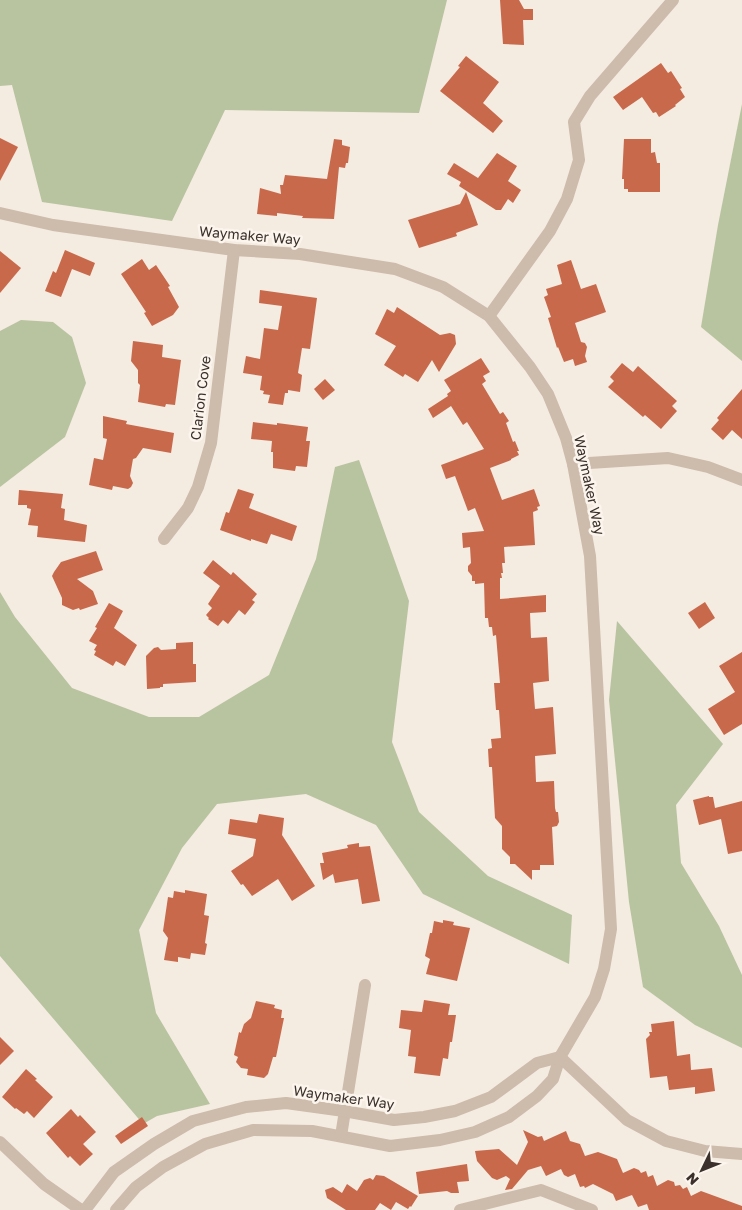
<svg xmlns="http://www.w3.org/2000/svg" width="742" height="1210" viewBox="0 0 742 1210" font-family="'Golos Text',sans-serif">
	<rect width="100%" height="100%" fill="#f4ebe1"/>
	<g fill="#b8c4a0">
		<path d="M 0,0 L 447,0 L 419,113 L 225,110 L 172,221 L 42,202 L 12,85 L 0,86 Z"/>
		<path d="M 742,104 L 742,361 L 701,327 L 718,225 Z"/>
		<path d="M 21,320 L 53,322 L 72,337 L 86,383 L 65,437 L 0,487 L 0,331 Z"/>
		<path d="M 359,460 L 409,601 L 392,742 L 419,812 L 488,876 L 572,915 L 569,964 L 423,894 L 376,825 L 306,794 L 217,804 L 182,848 L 139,930 L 156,1013 L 210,1104 L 157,1116 L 143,1124 L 0,956 L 0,592 L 15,617 L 72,688 L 149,717 L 199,717 L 269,675 L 316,559 L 335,467 Z"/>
		<path d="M 617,621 L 723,744 L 676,805 L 681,863 L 719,926 L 742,975 L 742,1048 L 695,1025 L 643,987 L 629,902 L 609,700 Z"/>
	</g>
	<g fill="#c8694b">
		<path d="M 500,0 L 519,0 L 524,9 L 533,9 L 533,20 L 523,20 L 524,45 L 503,44 Z"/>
		<path d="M 466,56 L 499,82 L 483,103 L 503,121 L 493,133 L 440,91 L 460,67 L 458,66 Z"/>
		<path d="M 661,63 L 668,73 L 671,71 L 682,88 L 680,89 L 685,97 L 675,105 L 676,106 L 659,117 L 656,112 L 653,113 L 642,97 L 623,110 L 613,97 Z"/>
		<path d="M 0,138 L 18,147 L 0,181 Z"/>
		<path d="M 334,139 L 342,140 L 342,145 L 350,147 L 348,163 L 346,163 L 345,168 L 339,167 L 334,219 L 302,218 L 303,216 L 277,213 L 277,216 L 257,214 L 260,188 L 281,194 L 280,185 L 283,185 L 285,175 L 327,179 Z"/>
		<path d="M 624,139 L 651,139 L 651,153 L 655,152 L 657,163 L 660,163 L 660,192 L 628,192 L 628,189 L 624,189 L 624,179 L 622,179 Z"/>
		<path d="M 497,153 L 517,166 L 508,181 L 521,190 L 513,203 L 508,199 L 501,210 L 496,210 L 459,186 L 461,182 L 447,174 L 454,163 L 478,178 Z"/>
		<path d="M 466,192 L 478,225 L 456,233 L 457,236 L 419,248 L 408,220 L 460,204 Z"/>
		<path d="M 65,250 L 95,263 L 90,276 L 72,269 L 61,297 L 45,291 L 53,271 L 56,273 Z"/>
		<path d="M 0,251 L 21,268 L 0,293 Z"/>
		<path d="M 142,259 L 149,270 L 156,265 L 170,286 L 168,287 L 179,307 L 173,315 L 152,326 L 144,313 L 146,312 L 121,274 Z"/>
		<path d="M 571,260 L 581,289 L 596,284 L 606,312 L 575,323 L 581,342 L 585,343 L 587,347 L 585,356 L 587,362 L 575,366 L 573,359 L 564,362 L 558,347 L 557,348 L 548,318 L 551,317 L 544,297 L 548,295 L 546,289 L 562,284 L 557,265 Z"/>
		<path d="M 260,290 L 317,298 L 310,349 L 302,348 L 298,373 L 302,375 L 300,392 L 288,390 L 288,393 L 285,393 L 283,405 L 268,403 L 270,395 L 263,394 L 264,391 L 260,390 L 262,376 L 243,373 L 246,356 L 260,359 L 264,328 L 278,330 L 282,306 L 259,303 Z"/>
		<path d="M 397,307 L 440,335 L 450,333 L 455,335 L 456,344 L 439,372 L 432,360 L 418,382 L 405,374 L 403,377 L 384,365 L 396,346 L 375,334 L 387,309 L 394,313 Z"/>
		<path d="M 133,341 L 163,345 L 162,357 L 181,360 L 175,405 L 166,404 L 165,407 L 138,402 L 140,385 L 138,383 L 138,370 L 131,361 Z"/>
		<path d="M 481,358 L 490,372 L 483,376 L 486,381 L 482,384 L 500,414 L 503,412 L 509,421 L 506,423 L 513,442 L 515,441 L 519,451 L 517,451 L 519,455 L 511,459 L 511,460 L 490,468 L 502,500 L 534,489 L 540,506 L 537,507 L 538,510 L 533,512 L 535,545 L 504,547 L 505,563 L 502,563 L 503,573 L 501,573 L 502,578 L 500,578 L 500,599 L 546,595 L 546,612 L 530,613 L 531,638 L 547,637 L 549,681 L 533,683 L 535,709 L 553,707 L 556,754 L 535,756 L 536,782 L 554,781 L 555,808 L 556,812 L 558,812 L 559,822 L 557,826 L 552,827 L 554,865 L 540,865 L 540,870 L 532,870 L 532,880 L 515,864 L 510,864 L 510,857 L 502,849 L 502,826 L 495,818 L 492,767 L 489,767 L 488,749 L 492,748 L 491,739 L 501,738 L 499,710 L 496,710 L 494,683 L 500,683 L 496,635 L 493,636 L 492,627 L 489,627 L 488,618 L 485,618 L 484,583 L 475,584 L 475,581 L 472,581 L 472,576 L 468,571 L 468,566 L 471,563 L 470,547 L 463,548 L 462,533 L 484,531 L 475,508 L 468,511 L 455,476 L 446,479 L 441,465 L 484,449 L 467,422 L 463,425 L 451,406 L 433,418 L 428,409 L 448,396 L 447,394 L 451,391 L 444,380 Z"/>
		<path d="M 622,363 L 633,372 L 638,366 L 677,401 L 672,406 L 677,411 L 661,429 L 645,415 L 643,417 L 608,387 L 614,381 L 610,377 Z"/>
		<path d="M 325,379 L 335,390 L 323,400 L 314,389 Z"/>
		<path d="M 742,389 L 742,439 L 732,430 L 723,440 L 711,429 L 719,420 L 717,418 Z"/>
		<path d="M 103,416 L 127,421 L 126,424 L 174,433 L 171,453 L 143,448 L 136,458 L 133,459 L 130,476 L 133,483 L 131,487 L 128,489 L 113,486 L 112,490 L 89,485 L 94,458 L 103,460 L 107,439 L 103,438 Z"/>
		<path d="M 253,422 L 277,425 L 277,423 L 308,427 L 306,441 L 310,441 L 307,467 L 296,466 L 295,471 L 273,468 L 273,452 L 271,452 L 272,441 L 251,439 Z"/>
		<path d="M 238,489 L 254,494 L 249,508 L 297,526 L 292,541 L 271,534 L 267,544 L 251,539 L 251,541 L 220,530 L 226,512 L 229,513 Z"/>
		<path d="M 19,490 L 63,494 L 61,508 L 65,509 L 64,520 L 87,525 L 85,542 L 37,537 L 38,526 L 28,525 L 31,509 L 27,508 L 27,505 L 18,505 Z"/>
		<path d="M 96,551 L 103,570 L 77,579 L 93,591 L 98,604 L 80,610 L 79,608 L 73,610 L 62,605 L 62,598 L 52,576 L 54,572 L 61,562 Z"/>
		<path d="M 213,560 L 231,575 L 233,572 L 257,594 L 252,600 L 255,602 L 245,615 L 239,610 L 228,624 L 223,620 L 218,626 L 208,619 L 209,618 L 206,615 L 212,608 L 208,604 L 220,586 L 203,573 Z"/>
		<path d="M 705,602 L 715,618 L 699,629 L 688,613 Z"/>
		<path d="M 109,603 L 123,611 L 114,628 L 137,645 L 125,666 L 116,661 L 113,666 L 94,655 L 96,651 L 94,650 L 97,645 L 89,641 L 97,628 L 95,627 Z"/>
		<path d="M 193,642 L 193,664 L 196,664 L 196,682 L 163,684 L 163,687 L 160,687 L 160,688 L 147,689 L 146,656 L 154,648 L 158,647 L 161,650 L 176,649 L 176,643 Z"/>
		<path d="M 742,652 L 742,724 L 724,735 L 708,709 L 735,692 L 719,666 Z"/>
		<path d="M 709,796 L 709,797 L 713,797 L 715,808 L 742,801 L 742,851 L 728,854 L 721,819 L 699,825 L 693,800 Z"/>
		<path d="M 259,814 L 284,818 L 282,835 L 315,886 L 292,901 L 278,879 L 252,896 L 243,884 L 241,885 L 231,871 L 253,856 L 256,839 L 228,834 L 230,819 L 257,823 Z"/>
		<path d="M 359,843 L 359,847 L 370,846 L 380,901 L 362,904 L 358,879 L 335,883 L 333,874 L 323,880 L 320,863 L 324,863 L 322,853 L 348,848 L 347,845 Z"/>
		<path d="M 185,890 L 207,894 L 204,915 L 209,916 L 205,943 L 207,944 L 205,955 L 191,953 L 190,959 L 178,957 L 178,962 L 164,960 L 168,938 L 163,931 L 168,897 L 173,898 L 174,891 L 185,893 Z"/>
		<path d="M 443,920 L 454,922 L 453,925 L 470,928 L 457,981 L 426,974 L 430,959 L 425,956 L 430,933 L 432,933 L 434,921 L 443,923 Z"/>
		<path d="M 424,1000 L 450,1004 L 448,1015 L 456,1015 L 452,1042 L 450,1042 L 448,1059 L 443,1058 L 440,1076 L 414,1073 L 416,1057 L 408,1056 L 411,1030 L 399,1028 L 401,1010 L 422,1012 Z"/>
		<path d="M 256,1001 L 275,1005 L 274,1008 L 282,1010 L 281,1018 L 284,1018 L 276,1057 L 273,1057 L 268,1074 L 264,1078 L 247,1075 L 248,1069 L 241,1068 L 236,1062 L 238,1057 L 234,1055 L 239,1032 L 241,1033 L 244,1024 L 251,1018 Z"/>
		<path d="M 674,1021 L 677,1056 L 690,1054 L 691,1070 L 712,1068 L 715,1091 L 695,1094 L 695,1087 L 669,1090 L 667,1076 L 650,1078 L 646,1039 L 650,1035 L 649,1032 L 652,1032 L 651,1024 Z"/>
		<path d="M 0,1037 L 14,1051 L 0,1065 Z"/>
		<path d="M 26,1069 L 37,1079 L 35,1080 L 53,1097 L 34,1118 L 27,1111 L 24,1114 L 16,1108 L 15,1109 L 2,1097 Z"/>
		<path d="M 71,1109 L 78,1117 L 80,1115 L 96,1132 L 83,1144 L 93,1154 L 80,1166 L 70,1156 L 68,1158 L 46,1133 Z"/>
		<path d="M 142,1117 L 148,1126 L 121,1144 L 115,1136 Z"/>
		<path d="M 523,1130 L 538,1137 L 542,1136 L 544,1141 L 566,1131 L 570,1141 L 580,1144 L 585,1156 L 598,1152 L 617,1159 L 623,1173 L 634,1168 L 639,1170 L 641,1173 L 646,1171 L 648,1177 L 653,1175 L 657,1186 L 668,1180 L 674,1182 L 675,1186 L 680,1185 L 683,1189 L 687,1187 L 691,1196 L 701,1191 L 742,1206 L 742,1210 L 649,1210 L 647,1204 L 638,1207 L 632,1195 L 616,1201 L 613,1194 L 593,1184 L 585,1188 L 584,1186 L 580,1187 L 575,1174 L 568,1177 L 564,1175 L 561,1169 L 546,1176 L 541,1166 L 528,1170 L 512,1189 L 505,1190 L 510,1179 L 506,1176 L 497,1180 L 492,1178 L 477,1161 L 475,1151 L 499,1149 L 517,1165 L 528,1142 Z"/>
		<path d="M 467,1164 L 469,1181 L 457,1182 L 459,1193 L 451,1193 L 447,1191 L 419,1194 L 416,1172 Z"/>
		<path d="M 376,1175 L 384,1176 L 418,1196 L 411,1207 L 410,1206 L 408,1209 L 396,1202 L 391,1210 L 380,1203 L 375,1210 L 346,1210 L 327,1198 L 325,1190 L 333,1187 L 342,1193 L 347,1184 L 357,1191 L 364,1180 L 370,1178 L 373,1180 Z"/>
	</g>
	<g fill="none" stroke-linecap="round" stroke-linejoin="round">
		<g stroke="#cdbbac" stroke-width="12">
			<path d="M 0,213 L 53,225 L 234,250 L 300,254 L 395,269 L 443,287 L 489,316 L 530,367 L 548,394 L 566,438 L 573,464 L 590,556 L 611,929 L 604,969 L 595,997 L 560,1057 L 553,1079 L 537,1096 L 509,1117 L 475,1132 L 440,1140 L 390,1146 L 312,1131 L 253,1130 L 205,1144 L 163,1167 L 136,1187 L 116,1210"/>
			<path d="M 489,316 L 550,231 L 567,199 L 579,160 L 574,122 L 590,96 L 673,0"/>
			<path d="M 573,464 L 668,458 L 708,467 L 742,480"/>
			<path d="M 164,539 L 188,508 L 198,487 L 211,443 L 234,250"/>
			<path d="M 560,1057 L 627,1120 L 666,1141 L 705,1151 L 742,1154"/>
			<path d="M 341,1136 L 365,985"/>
			<path d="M 0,1142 L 44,1184 L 81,1210"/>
			<path d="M 85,1210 L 114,1172 L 154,1144 L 193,1121 L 246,1107 L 286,1103 L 344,1111 L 394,1120 L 424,1117 L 455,1111 L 491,1097 L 537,1063 L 560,1057"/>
			<path d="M 460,1210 L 541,1190 L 592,1210"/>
		</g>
	</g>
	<g text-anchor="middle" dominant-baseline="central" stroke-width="5" stroke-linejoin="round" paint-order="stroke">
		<g font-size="14" fill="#3b302b" stroke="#fbf5ee">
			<text transform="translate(250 235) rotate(5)">Waymaker Way</text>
			<text transform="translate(200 398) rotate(-83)">Clarion Cove</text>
			<text transform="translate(590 485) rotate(78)">Waymaker Way</text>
			<text transform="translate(344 1097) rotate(8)">Waymaker Way</text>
		</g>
	</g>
	<g transform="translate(702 1170) rotate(227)" stroke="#fbf5ee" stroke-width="4" paint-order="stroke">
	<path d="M0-4L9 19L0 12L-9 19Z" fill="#3b302b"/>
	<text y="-8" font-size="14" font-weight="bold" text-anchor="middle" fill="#3b302b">N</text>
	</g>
</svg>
